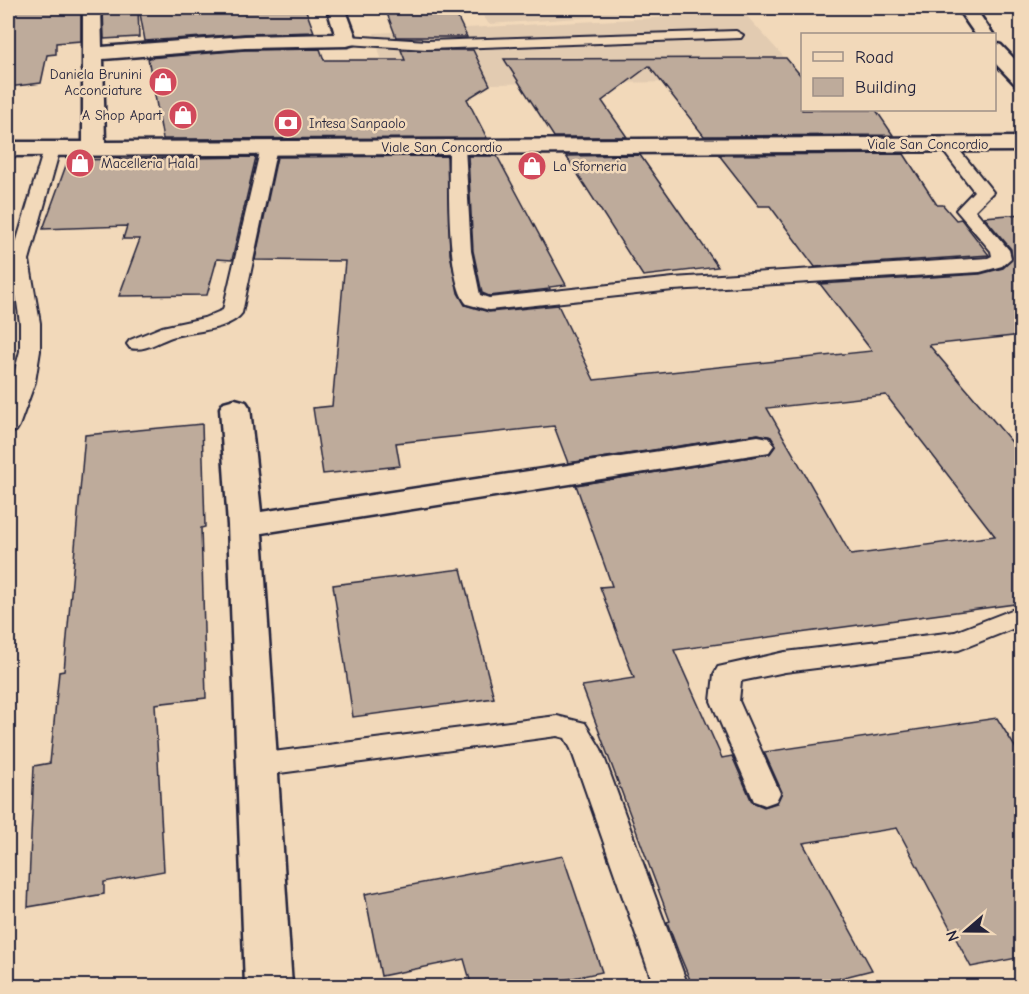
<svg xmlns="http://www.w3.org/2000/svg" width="1029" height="994" viewBox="0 0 1029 994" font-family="'Comic Neue',sans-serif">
	<rect width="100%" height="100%" fill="#f2d9ba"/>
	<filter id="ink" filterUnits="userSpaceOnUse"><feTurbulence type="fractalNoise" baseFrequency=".0167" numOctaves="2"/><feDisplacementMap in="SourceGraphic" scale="12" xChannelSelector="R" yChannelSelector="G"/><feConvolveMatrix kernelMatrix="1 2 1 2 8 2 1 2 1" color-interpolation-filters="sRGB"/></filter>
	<g filter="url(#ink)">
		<g fill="#e2cbb1">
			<path d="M 477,8 L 727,8 L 489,24 Z"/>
			<path d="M 744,13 L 802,77 L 802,81 L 478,84 L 295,60 L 381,58 L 374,33 Z"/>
		</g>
		<g fill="#beab9b" stroke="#22223b" stroke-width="1.5" fill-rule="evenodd">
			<path d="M 8,8 L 81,8 L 81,41 L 56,43 L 56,54 L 47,55 L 41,83 L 8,87 Z"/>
			<path d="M 103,8 L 138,8 L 139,37 L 104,39 Z"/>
			<path d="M 139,8 L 305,8 L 314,32 L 245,34 L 145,41 Z"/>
			<path d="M 385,8 L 453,8 L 467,37 L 396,37 Z"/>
			<path d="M 320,49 L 324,60 L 405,60 L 401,50 L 473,50 L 490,85 L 467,99 L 487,138 L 163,139 L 148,58 L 245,50 Z"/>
			<path d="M 786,58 L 802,77 L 802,110 L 876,110 L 893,135 L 704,136 L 649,66 L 602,101 L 627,137 L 554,137 L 504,59 Z"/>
			<path d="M 904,154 L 937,205 L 943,205 L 956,220 L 961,219 L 989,255 L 815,267 L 770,206 L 759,206 L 719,155 Z"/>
			<path d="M 640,155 L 677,208 L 718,267 L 643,276 L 566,156 Z"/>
			<path d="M 447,156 L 450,254 L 458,293 L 465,305 L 489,312 L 558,305 L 594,380 L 872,351 L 820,284 L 980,274 L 1003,268 L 1012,260 L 1011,249 L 984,217 L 1022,214 L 1022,335 L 929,345 L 1022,454 L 1022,603 L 674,650 L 722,758 L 732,756 L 752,802 L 764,807 L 777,803 L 782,792 L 764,752 L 997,718 L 1022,758 L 1022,957 L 971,967 L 897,828 L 803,843 L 872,970 L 805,987 L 693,987 L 678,951 L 667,922 L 670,921 L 582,686 L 634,678 L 600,587 L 612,586 L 576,485 L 769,454 L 776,445 L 771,437 L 758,434 L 568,463 L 554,426 L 396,443 L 400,466 L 323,474 L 313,408 L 332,406 L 345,261 L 255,260 L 277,157 ZM 886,395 L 995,536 L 851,555 L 767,408 Z"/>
			<path d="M 468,156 L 497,156 L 566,285 L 549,287 L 550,289 L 489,296 L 482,293 L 473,251 Z"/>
			<path d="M 256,157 L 232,260 L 217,259 L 207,295 L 119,296 L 140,239 L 123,239 L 127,226 L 43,229 L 68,160 Z"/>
			<path d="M 202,424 L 205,527 L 201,528 L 206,698 L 155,704 L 164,871 L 104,882 L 104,894 L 28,907 L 34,766 L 50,763 L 59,672 L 64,671 L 85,435 Z"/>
			<path d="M 461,569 L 494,698 L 353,717 L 333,585 Z"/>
			<path d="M 563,856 L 602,972 L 530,987 L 472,987 L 464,959 L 381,976 L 365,894 Z"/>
		</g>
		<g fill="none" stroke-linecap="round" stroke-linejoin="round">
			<g stroke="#22223b" stroke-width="4">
				<g id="lane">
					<path d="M 759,8 L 784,8 C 779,14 767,13 760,11 Z"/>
					<path d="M 736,31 L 743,35 L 741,38 L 427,49 L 347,44 L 340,40 L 347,36 L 427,41 Z"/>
					<path d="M 946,139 L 952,141 L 993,192 L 975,210 L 1009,250 L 1011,258 L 1002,266 L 980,272 L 673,290 L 489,310 L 467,304 C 446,282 449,180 449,147 L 451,143 L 463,143 L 465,147 L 471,251 L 480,295 L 489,298 L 673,278 L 988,258 L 992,256 L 991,251 L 956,210 L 974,191 L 938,144 Z"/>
					<path d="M 269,142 L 277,147 L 242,313 C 230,330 194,331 175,336 C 160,340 146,352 130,348 L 127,344 L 130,340 L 162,327 L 204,318 L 223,310 L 261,147 Z"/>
					<path d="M 52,144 L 60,149 L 29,260 L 40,323 L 40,351 L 35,382 L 19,426 L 16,431 L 8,433 L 8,397 L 20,351 L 20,323 L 11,260 L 44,149 Z"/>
					<path d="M 1022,606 L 1022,625 L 959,650 L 785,672 L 741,681 L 739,701 L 780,793 L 776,801 L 765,805 L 754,801 L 711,701 L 714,674 L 718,667 L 785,652 L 955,632 Z"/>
					<path d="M 557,716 L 585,723 L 601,749 L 688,986 L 654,986 L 571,749 L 565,738 L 557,736 L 257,776 L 246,773 L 242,765 L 246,757 L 257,754 Z"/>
				</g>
			</g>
			<g stroke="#22223b" stroke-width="5">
				<g id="street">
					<path d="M 83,8 L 101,8 L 102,47 L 245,36 L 335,34 L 327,8 L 345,8 L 357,40 L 354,44 L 347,46 L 245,48 L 103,59 L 105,142 L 1022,137 L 1022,151 L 8,156 L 8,142 L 83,142 Z"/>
					<path d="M 957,8 L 975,8 L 993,34 L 975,34 Z"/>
					<path d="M 994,43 L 1001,45 L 1022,67 L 1022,86 L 1015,84 L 994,62 Z"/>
					<path d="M 235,399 L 246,402 L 250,408 L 261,512 L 758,436 L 769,438 L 774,445 L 769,452 L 758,454 L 262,533 L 292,986 L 245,986 L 228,525 L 220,408 L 224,402 Z"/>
				</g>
			</g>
			<use href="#lane" fill="#f2d9ba" fill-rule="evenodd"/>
			<use href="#street" fill="#f2d9ba" fill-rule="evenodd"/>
		</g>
	</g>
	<defs>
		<g id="shop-disc" transform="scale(1.5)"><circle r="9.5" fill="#d1495b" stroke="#f2d9ba"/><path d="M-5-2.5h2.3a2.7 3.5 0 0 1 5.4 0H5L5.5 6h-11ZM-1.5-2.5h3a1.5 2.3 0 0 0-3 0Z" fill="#fff"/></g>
		<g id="bank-disc" transform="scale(1.5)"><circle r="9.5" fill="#d1495b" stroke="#f2d9ba"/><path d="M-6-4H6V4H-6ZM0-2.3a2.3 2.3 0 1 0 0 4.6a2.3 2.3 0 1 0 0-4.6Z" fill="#fff"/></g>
	</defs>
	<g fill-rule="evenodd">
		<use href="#shop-disc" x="163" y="82"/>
		<use href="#shop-disc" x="183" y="115"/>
		<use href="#bank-disc" x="288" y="123"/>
		<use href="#shop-disc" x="80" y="163"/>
		<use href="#shop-disc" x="532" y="166"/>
	</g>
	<g text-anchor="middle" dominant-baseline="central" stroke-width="5" stroke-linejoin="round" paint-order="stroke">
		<g font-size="14" fill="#22223b" stroke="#f2d9ba" text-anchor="start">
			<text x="142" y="74" text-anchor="end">Daniela Brunini<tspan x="142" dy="16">Acconciature</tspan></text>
			<text x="162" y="115" text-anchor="end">A Shop Apart</text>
			<text x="309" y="123">Intesa Sanpaolo</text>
			<text x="101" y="163">Macelleria Halal</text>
			<text x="553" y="166">La Sforneria</text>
		</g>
		<g font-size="14" fill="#22223b" stroke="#f2d9ba">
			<text x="928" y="144">Viale San Concordio</text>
			<text x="442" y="147">Viale San Concordio</text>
		</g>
	</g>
	<rect width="1029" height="994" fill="none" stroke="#f2d9ba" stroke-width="30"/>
	<rect x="15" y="15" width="999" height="964" fill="none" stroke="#22223b" stroke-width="2" filter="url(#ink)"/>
	<rect x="801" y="33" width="195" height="78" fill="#f2d9ba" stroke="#9f9087" stroke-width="1.5"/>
	<rect x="813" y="52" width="30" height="9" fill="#f2d9ba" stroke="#9f9087" stroke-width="1.5"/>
	<text x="855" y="63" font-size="18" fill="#22223b">Road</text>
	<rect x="813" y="78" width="30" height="18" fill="#beab9b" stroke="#9f9087" stroke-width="1.5"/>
	<text x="855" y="93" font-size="18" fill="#22223b">Building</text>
	<g transform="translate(966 931) rotate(250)" stroke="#f2d9ba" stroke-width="4.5" paint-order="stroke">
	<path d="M0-4.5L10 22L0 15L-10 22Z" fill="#22223b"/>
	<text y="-9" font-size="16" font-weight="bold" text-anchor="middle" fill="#22223b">N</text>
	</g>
</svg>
